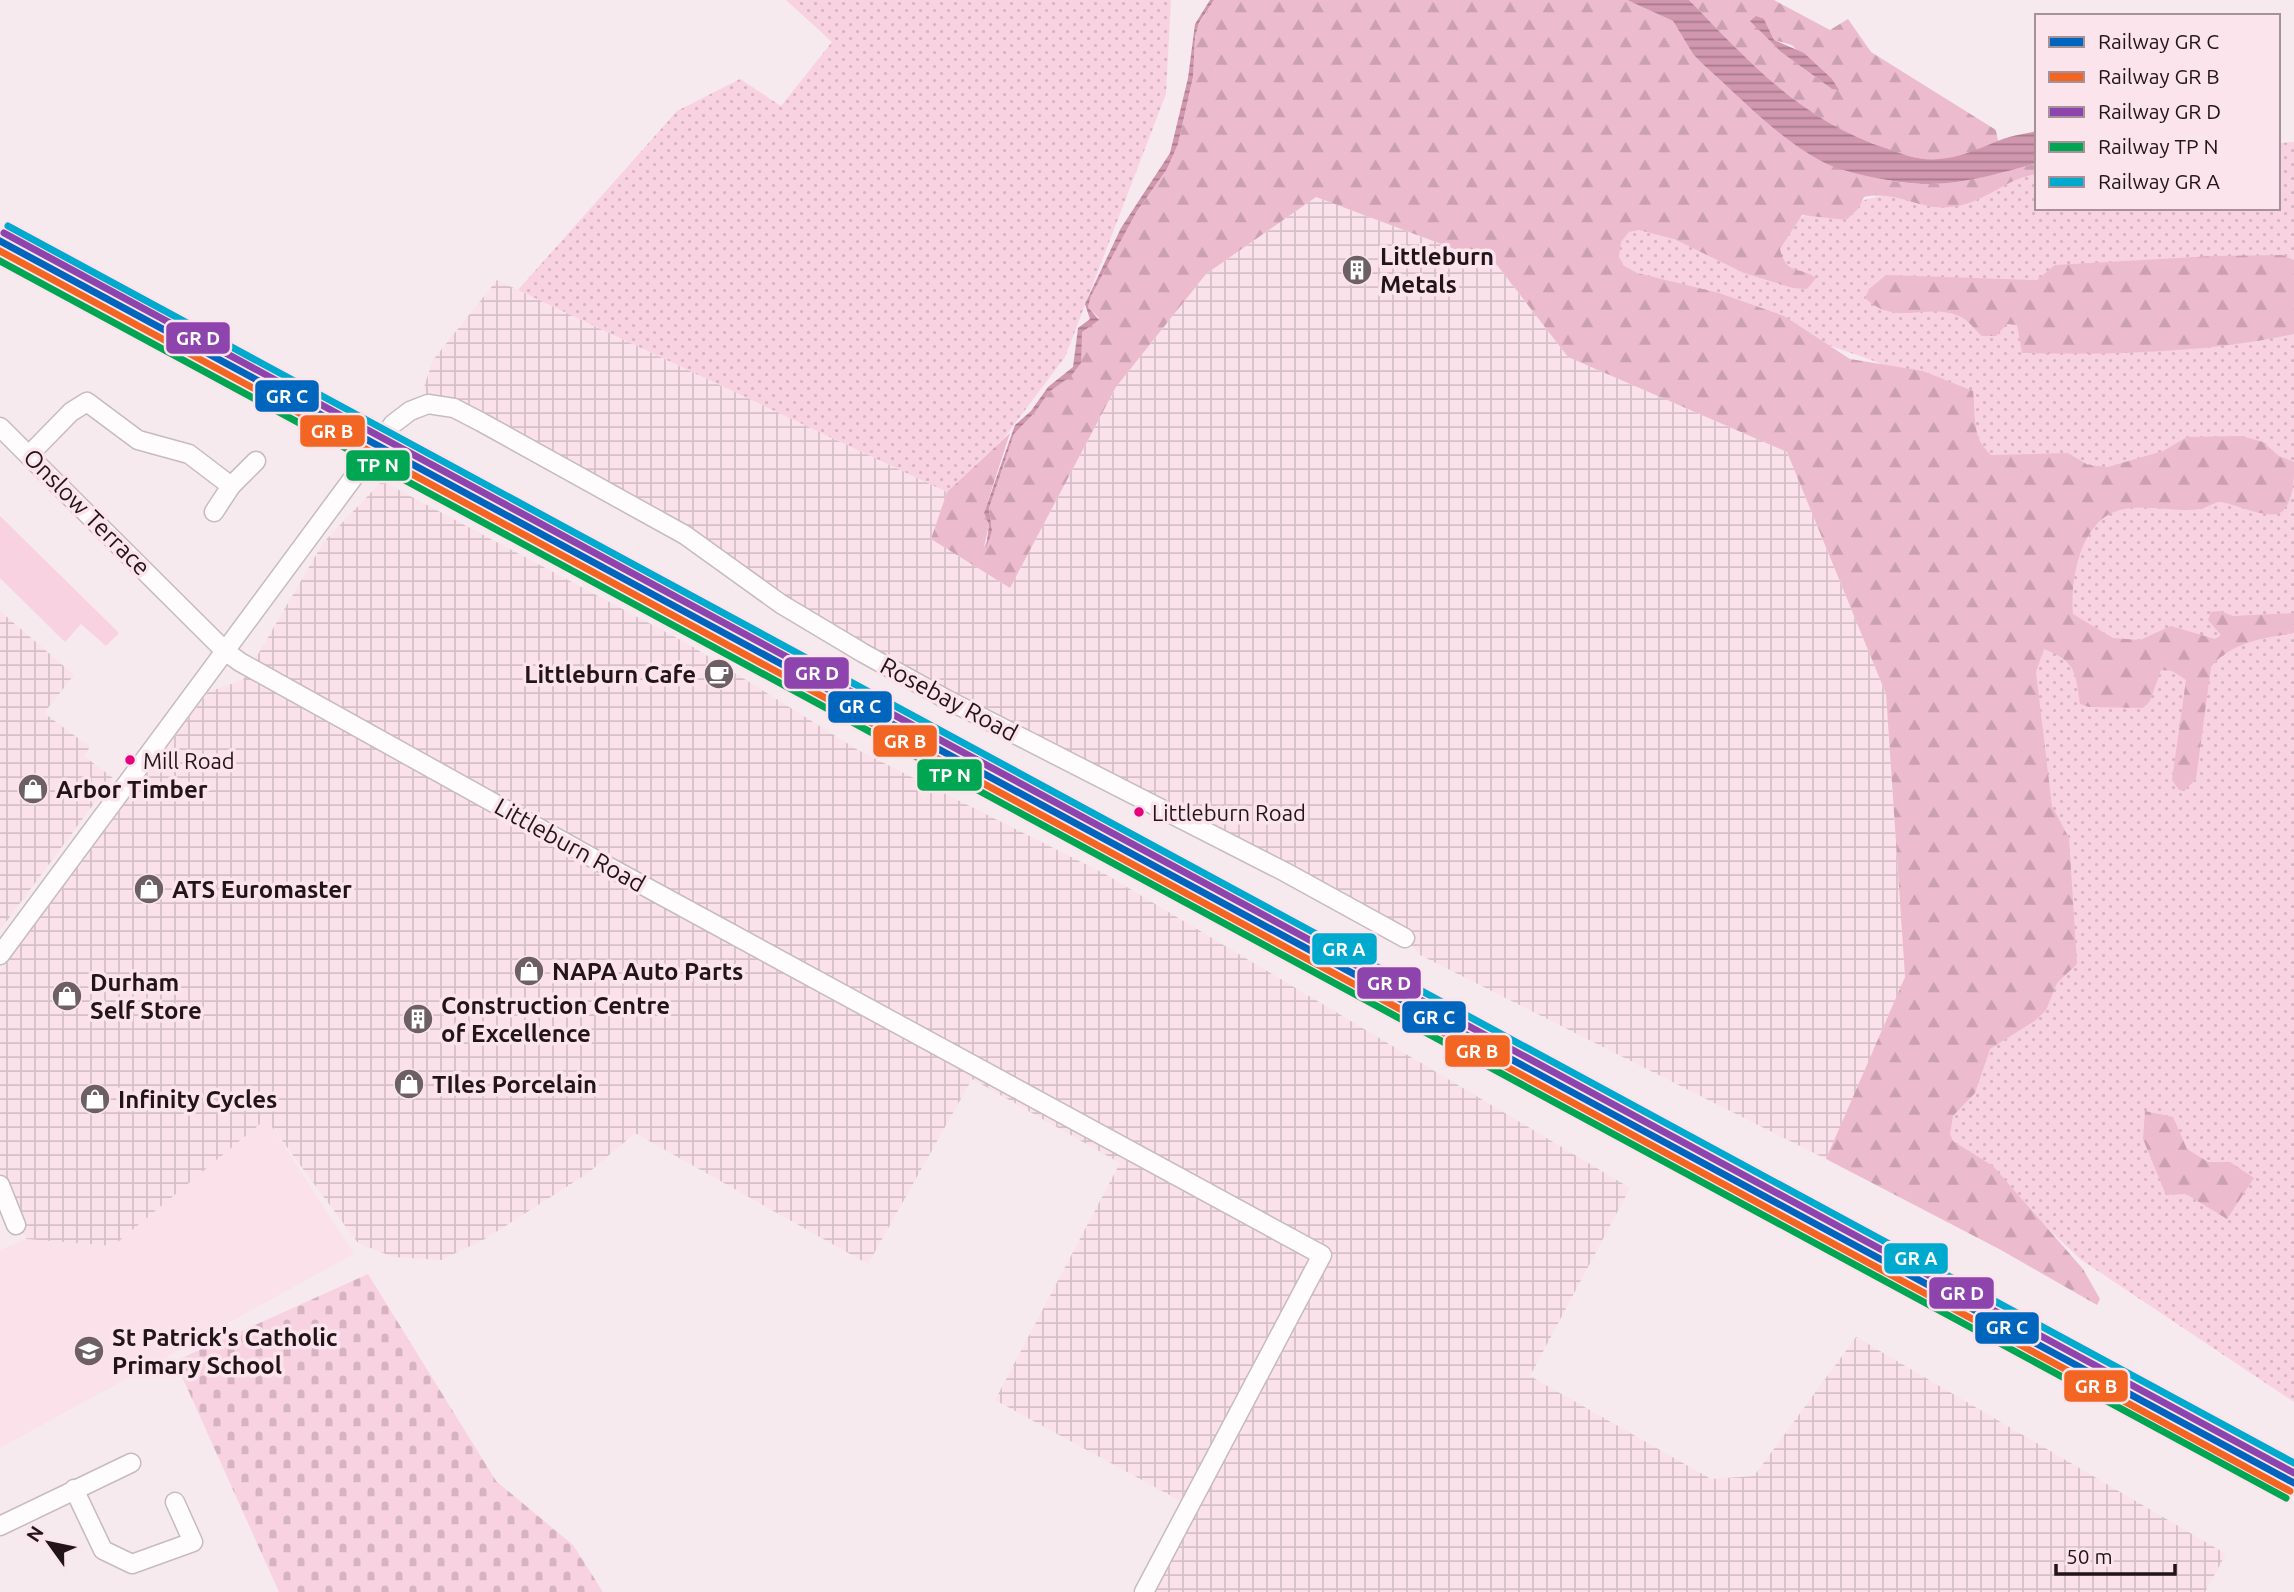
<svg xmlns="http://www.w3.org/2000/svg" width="2294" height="1592" viewBox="0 0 2294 1592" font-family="Ubuntu,sans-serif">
	<defs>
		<pattern id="industrial-grid" width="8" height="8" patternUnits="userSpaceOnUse" patternTransform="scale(1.75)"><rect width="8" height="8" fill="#fae1ea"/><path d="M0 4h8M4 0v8" fill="none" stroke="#d6c0c8"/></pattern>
		<pattern id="grass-dots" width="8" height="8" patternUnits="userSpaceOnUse" patternTransform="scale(1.75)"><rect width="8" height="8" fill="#f9d2e1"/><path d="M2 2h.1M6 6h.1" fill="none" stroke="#d5b3c0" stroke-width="1.8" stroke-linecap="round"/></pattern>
		<pattern id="forest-firs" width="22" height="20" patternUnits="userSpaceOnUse" patternTransform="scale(1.75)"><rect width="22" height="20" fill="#edbbce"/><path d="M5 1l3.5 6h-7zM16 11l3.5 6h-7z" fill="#cba0b0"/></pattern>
		<pattern id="cemetery-stones" width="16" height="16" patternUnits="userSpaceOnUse" patternTransform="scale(1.75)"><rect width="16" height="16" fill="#f9d2e1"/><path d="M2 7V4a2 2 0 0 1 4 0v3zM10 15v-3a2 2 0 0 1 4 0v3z" fill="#d5b3c0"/></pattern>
		<pattern id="water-rules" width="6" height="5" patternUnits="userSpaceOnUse" patternTransform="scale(1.75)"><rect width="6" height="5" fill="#d097ad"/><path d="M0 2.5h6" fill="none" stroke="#a87a8c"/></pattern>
	</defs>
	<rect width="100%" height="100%" fill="#f6eaee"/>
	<path fill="#fae1ea" d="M 266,1118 L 354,1254 L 0,1448 L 0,1250 L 26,1239 L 113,1246 Z"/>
	<g fill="url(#industrial-grid)">
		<path d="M 1316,197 L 1497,265 L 1568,357 L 1787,452 L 1886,694 L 1905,978 L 1826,1159 L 1420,955 L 1405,938 L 946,699 L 685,535 L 428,404 L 424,387 L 433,360 L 497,280 L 947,492 L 931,539 L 1010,588 L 1116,387 L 1206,274 Z"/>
		<path d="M 382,481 L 690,645 L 858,750 L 1105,874 L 1630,1188 L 1530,1376 L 1711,1479 L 1754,1476 L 1856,1337 L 2226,1554 L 2205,1592 L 1155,1592 L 1197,1510 L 995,1400 L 1120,1163 L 972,1079 L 868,1264 L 635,1133 L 588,1173 L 485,1239 L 441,1260 L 393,1257 L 358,1243 L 266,1119 L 113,1246 L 26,1239 L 0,1170 L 0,972 L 208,692 L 243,680 L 323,543 Z"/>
		<path d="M 0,611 L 74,675 L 44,713 L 90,747 L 84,756 L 113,778 L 0,930 Z"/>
	</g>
	<g fill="url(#grass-dots)">
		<path d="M 786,0 L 1171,0 L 1166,94 L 1065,357 L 1004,438 L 947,492 L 518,290 L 677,111 L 740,79 L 781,106 L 832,42 Z"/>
		<path d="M 2294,142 L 2294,1402 L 2080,1259 L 1975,1159 L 1938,1140 L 1970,419 L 1877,362 L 1604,267 L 1632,218 L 1740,233 L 1891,193 L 2037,168 L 2037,208 L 2278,208 L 2278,143 Z"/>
	</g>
	<g fill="url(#forest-firs)" fill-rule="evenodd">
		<path d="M 1214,0 L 1627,0 L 1673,21 L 1693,54 L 1821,161 C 1852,174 1898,185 1931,184 C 1963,184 2006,172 2037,163 L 2037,174 C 2005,178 1985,204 1950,207 C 1920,211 1898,190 1864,197 L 1858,209 L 1846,220 L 1802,215 L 1780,249 C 1787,277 1799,265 1816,278 L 1807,289 L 1793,288 L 1744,273 L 1674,239 L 1639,230 L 1629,232 L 1621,242 L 1619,257 L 1623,265 L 1637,273 L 1719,293 L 1784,316 L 1850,359 L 1923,371 L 1973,391 C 1976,416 1971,437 1991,455 L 2068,453 L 2088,465 L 2108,467 L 2163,451 L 2187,437 L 2242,436 L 2263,442 L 2279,456 L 2294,462 C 2294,479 2294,498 2283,511 C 2271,522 2234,503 2220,502 C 2214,502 2207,508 2200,509 C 2175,513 2145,503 2120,510 C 2080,520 2070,580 2073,614 L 2113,638 L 2140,640 L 2171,626 L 2215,639 L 2221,635 L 2208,620 L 2211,612 L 2220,611 L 2233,616 L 2294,613 L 2294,633 C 2264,638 2231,642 2211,667 L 2196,779 L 2184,791 L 2179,790 L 2172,780 L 2186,680 L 2172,671 L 2161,670 L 2150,701 L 2143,708 L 2089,707 L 2080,704 C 2075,672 2077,662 2044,649 L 2036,672 L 2052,806 L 2069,838 L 2077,964 L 2057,983 L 2046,1010 L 2036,1020 L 1990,1049 L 1975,1093 L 1953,1116 L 1950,1134 L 1953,1141 L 1993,1166 L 2083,1269 L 2100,1299 L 2097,1305 L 2001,1250 L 1826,1159 L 1905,977 L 1886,694 L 1787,452 L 1568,357 L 1497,265 L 1316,197 L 1206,274 L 1116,387 L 1010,588 L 931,539 L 947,492 L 1010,433 L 984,513 L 989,525 L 984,547 L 992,531 L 989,508 L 1014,434 L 1036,411 L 1049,392 L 1070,376 L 1080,363 L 1081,332 L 1099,318 L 1088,307 L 1091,296 L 1137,211 L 1167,169 L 1178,144 L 1193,77 L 1195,37 L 1199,24 Z"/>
		<path d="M 1689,0 L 1774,0 L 1830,30 L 1848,19 L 1871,52 L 1996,130 L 1998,141 C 1978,150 1959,159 1936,160 C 1918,160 1901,154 1884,148 C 1800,119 1749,62 1689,0 ZM 1764,19 L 1774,40 L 1792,45 L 1832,89 L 1781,52 L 1759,30 Z"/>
		<path d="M 2282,255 L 2294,260 L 2294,334 C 2204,353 2114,355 2022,353 L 2017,325 L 2007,324 L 1996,336 L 1982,336 C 1975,330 1969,321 1961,317 C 1929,301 1896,328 1865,298 L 1869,289 L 1886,275 L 2037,280 L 2055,265 L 2213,256 Z"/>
		<path d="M 2145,1111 L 2173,1117 L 2187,1149 L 2208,1162 L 2230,1162 L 2254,1178 L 2227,1219 L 2186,1194 L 2166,1195 L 2143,1139 Z"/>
	</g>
	<path fill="url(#cemetery-stones)" d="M 368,1274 L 496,1481 L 573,1545 L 603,1592 L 279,1592 L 175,1361 Z"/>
	<path fill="#f9d2e1" d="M 0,516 L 119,633 L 106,646 L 81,624 L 65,642 L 0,578 Z"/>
	<g fill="url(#water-rules)">
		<path d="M 1210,0 L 1214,0 L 1199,23 L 1195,37 L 1193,77 L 1178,144 L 1167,169 L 1137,211 L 1091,296 L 1088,307 L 1099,320 L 1082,332 L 1081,363 L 1071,376 L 1049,392 L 1036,411 L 1014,434 L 989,508 L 992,531 L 986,548 L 989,525 L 984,513 L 1015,425 L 1031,411 L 1048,387 L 1073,367 L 1078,328 L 1090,319 L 1085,304 L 1121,228 L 1170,153 L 1188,78 L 1195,24 Z"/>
		<path d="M 1627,0 L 1689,0 C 1750,63 1802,121 1888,149 C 1904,155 1922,161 1940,159 C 1961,157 1976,150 1995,142 C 2008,136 2023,134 2037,131 L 2037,163 C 2006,172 1964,184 1931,184 C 1905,185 1844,174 1821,161 C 1778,138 1741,98 1705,66 L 1693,54 L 1673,21 Z"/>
		<path d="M 1756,16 L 1764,19 L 1774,40 L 1804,53 L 1832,79 L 1839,90 L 1832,89 L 1781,52 L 1750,21 Z"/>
	</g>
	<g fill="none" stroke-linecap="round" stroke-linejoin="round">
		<g stroke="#c7bbbf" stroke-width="21">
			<g id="minor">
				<path d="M 0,427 L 225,651 L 240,662 L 600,862 L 1322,1255 L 1144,1592"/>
				<path d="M 29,455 L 71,412 L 87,402 L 138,440 L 189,454 L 231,486"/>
				<path d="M 214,512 L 231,486 L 256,461"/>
				<path d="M 0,955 L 393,424 L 410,411 L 428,404 L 454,408 L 481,422 L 685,535 L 781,604 L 863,653 L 946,699 L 1285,872 L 1405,938"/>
				<path d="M 0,1185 L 16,1225"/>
				<path d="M 74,1489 L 103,1550 L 132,1564 L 193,1542 L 175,1502"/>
				<path d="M 0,1526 L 131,1463"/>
			</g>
		</g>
		<use href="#minor" stroke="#fefcfc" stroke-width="18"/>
		<g stroke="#fce4ec" stroke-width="12">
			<path id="rail-1" d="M 0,241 L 2294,1483"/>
		</g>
		<g stroke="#fce4ec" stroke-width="12">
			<path id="rail-2" d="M 0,251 L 2290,1491"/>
		</g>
		<g stroke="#fce4ec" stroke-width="12">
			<path id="rail-3" d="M 4,233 L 2294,1473"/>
		</g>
		<g stroke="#fce4ec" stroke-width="12">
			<path id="rail-4" d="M 0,261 L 2286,1498"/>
		</g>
		<g stroke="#fce4ec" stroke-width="12">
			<path id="rail-5" d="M 8,226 L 2294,1463"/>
		</g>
		<use href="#rail-1" stroke="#0065bd" stroke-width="7"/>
		<use href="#rail-2" stroke="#f26522" stroke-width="7"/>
		<use href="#rail-3" stroke="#8e44ad" stroke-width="7"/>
		<use href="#rail-4" stroke="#00a651" stroke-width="7"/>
		<use href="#rail-5" stroke="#00a9ce" stroke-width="7"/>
	</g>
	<defs>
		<g id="building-disc" transform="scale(1.575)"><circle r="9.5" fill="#6c6064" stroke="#fce4ec"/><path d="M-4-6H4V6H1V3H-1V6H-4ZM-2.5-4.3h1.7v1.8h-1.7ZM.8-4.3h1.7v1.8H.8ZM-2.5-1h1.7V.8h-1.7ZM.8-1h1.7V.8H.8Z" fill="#fff"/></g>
		<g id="cafe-disc" transform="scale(1.575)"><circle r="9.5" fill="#6c6064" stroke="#fce4ec"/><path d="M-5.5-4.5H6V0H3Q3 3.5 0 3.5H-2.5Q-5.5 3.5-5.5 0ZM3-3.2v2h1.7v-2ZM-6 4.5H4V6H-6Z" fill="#fff"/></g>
		<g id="shop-disc" transform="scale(1.575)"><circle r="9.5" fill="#6c6064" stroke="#fce4ec"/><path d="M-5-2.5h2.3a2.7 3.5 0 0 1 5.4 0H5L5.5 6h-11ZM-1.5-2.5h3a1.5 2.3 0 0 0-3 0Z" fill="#fff"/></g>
		<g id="school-disc" transform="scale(1.575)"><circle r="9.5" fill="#6c6064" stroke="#fce4ec"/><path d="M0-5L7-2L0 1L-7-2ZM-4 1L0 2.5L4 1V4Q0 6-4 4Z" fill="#fff"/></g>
	</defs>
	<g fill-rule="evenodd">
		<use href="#building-disc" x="1357" y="270"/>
		<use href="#cafe-disc" x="719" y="674"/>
		<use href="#shop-disc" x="33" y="789"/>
		<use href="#shop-disc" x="149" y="889"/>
		<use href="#shop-disc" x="529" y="971"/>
		<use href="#shop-disc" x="67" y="996"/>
		<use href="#building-disc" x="418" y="1019"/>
		<use href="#shop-disc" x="409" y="1084"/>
		<use href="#shop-disc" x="95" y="1099"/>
		<use href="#school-disc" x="89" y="1351"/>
	</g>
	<g fill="#e5007d" stroke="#fce4ec" stroke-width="2.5">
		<circle cx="130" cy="760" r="6"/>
		<circle cx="1139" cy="812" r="6"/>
	</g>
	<g text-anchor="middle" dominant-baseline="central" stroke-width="7" stroke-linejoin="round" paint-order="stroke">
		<g font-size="22" fill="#22151a" stroke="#fce4ec" text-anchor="start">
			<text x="143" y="760">Mill Road</text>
			<text x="1152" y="812">Littleburn Road</text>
		</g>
		<g font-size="24" font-weight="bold" fill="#22151a" stroke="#fce4ec" text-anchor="start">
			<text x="1380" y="256">Littleburn<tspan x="1380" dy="28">Metals</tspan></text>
			<text x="696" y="674" text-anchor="end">Littleburn Cafe</text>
			<text x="56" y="789">Arbor Timber</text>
			<text x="172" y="889">ATS Euromaster</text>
			<text x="552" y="971">NAPA Auto Parts</text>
			<text x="90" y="982">Durham<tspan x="90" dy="28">Self Store</tspan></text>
			<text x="441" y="1005">Construction Centre<tspan x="441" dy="28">of Excellence</tspan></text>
			<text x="432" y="1084">TIles Porcelain</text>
			<text x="118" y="1099">Infinity Cycles</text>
			<text x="112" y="1337">St Patrick's Catholic<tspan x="112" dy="28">Primary School</tspan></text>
		</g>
		<g font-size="24" fill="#22151a" stroke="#fce4ec">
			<text transform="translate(87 512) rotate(45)">Onslow Terrace</text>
			<text transform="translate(949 699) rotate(28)">Rosebay Road</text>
			<text transform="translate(570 845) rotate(29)">Littleburn Road</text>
		</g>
	</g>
	<g stroke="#fce4ec" stroke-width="2.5">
		<rect x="165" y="321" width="66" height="34" rx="7" fill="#8e44ad"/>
		<rect x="254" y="379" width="66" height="34" rx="7" fill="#0065bd"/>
		<rect x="299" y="414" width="67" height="34" rx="7" fill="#f26522"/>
		<rect x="345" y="449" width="66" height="33" rx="7" fill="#00a651"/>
		<rect x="783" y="656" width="67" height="34" rx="7" fill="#8e44ad"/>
		<rect x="827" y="690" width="66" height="34" rx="7" fill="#0065bd"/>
		<rect x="872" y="724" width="66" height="34" rx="7" fill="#f26522"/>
		<rect x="916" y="758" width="67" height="34" rx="7" fill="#00a651"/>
		<rect x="1311" y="932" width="67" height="34" rx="7" fill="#00a9ce"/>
		<rect x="1356" y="966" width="66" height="34" rx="7" fill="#8e44ad"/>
		<rect x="1401" y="1000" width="66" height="34" rx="7" fill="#0065bd"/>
		<rect x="1444" y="1034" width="67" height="34" rx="7" fill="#f26522"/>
		<rect x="1883" y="1242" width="66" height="33" rx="7" fill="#00a9ce"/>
		<rect x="1928" y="1276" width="67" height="34" rx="7" fill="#8e44ad"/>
		<rect x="1974" y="1311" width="66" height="34" rx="7" fill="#0065bd"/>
		<rect x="2063" y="1369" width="66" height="34" rx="7" fill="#f26522"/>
	</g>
	<g font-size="19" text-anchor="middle" font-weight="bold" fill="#fff">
		<text x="198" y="345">GR D</text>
		<text x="287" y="403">GR C</text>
		<text x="332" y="438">GR B</text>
		<text x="378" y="472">TP N</text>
		<text x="817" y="680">GR D</text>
		<text x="860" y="713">GR C</text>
		<text x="905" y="748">GR B</text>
		<text x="950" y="782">TP N</text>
		<text x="1344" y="956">GR A</text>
		<text x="1389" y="990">GR D</text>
		<text x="1434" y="1024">GR C</text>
		<text x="1477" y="1058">GR B</text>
		<text x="1916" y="1265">GR A</text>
		<text x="1962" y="1300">GR D</text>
		<text x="2007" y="1334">GR C</text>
		<text x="2096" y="1393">GR B</text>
	</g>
	<rect x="2035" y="14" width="245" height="196" fill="#fce4ec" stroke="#a59198" stroke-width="2"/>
	<rect x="2049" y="37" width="35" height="10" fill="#0065bd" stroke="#a59198" stroke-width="2"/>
	<text x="2098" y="49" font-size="21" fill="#22151a">Railway GR C</text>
	<rect x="2049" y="72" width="35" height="10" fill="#f26522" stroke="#a59198" stroke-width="2"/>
	<text x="2098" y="84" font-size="21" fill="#22151a">Railway GR B</text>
	<rect x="2049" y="107" width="35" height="10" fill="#8e44ad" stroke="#a59198" stroke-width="2"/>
	<text x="2098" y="119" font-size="21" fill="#22151a">Railway GR D</text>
	<rect x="2049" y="142" width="35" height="10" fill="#00a651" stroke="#a59198" stroke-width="2"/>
	<text x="2098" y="154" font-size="21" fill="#22151a">Railway TP N</text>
	<rect x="2049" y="177" width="35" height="10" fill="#00a9ce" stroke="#a59198" stroke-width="2"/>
	<text x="2098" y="189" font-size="21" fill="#22151a">Railway GR A</text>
	<g transform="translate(49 1543) rotate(303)" stroke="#fce4ec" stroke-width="5" paint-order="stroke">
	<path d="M0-5L12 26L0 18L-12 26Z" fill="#22151a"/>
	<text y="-10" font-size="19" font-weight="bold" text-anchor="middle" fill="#22151a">N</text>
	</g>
	<path d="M2056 1564v10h119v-10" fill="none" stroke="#22151a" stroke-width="3.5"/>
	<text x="2066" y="1564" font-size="21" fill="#22151a" stroke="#fce4ec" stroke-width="5" paint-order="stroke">50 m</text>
</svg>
